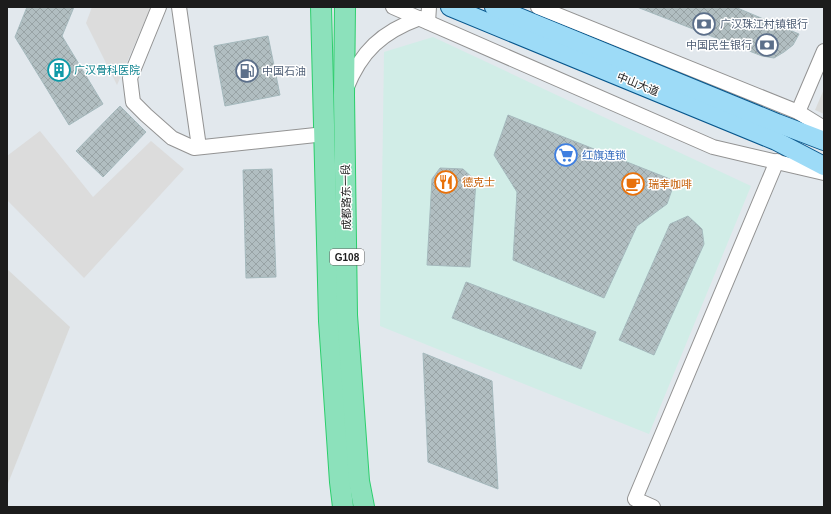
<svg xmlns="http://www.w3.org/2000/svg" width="831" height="514" viewBox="0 0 831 514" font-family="Arial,'Noto Sans SC',sans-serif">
	<defs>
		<pattern id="building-cross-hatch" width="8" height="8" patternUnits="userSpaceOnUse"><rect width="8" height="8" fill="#b1bec1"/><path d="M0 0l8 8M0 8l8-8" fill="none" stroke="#98a3a5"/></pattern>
	</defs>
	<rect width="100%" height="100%" fill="#e2e8ed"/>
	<g fill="#d9dad9">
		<path d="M 824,89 L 824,114 L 815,110 Z"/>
		<path d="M 7,269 L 70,327 L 7,486 Z"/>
	</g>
	<path fill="#d1ede7" d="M 433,37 L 751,186 L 649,434 L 380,326 L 384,52 Z"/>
	<g fill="#dcdcdc">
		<path d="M 92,7 L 146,7 L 150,9 L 117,85 L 86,23 Z"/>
		<path d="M 40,131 L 93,197 L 151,141 L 184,169 L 84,278 L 7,200 L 7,156 Z"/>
	</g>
	<g fill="url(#building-cross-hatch)" stroke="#a5b9bd">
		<path d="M 27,7 L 74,7 L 62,36 L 103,104 L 69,125 L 15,37 Z"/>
		<path d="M 637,7 L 735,7 L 799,34 L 793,45 L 784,52 L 774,58 L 762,56 Z"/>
		<path d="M 268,36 L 280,95 L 225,106 L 214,46 Z"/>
		<path d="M 120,106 L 146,132 L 103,177 L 76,151 Z"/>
		<path d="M 508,115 L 675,181 L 667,204 L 637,226 L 604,298 L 513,260 L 517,192 L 494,155 Z"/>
		<path d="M 440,168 L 463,169 L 476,181 L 470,267 L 427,265 L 432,179 Z"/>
		<path d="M 272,169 L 276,277 L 246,278 L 243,170 Z"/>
		<path d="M 688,216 L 702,229 L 704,244 L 654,355 L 619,340 L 670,224 Z"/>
		<path d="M 466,282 L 596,332 L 581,369 L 452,318 Z"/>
		<path d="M 423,353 L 492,381 L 498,489 L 428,462 Z"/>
	</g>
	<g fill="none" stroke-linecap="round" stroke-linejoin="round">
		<g stroke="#939393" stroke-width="16">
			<g id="minor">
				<path d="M 159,7 L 130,78 L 133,102 L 146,115 L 172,138 L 194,148 L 325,134"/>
				<path d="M 179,7 L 199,147"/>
				<path d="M 393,7 L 713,147 L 824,173"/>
				<path d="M 538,7 L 798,112 L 824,128"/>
				<path d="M 428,22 L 429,7"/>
				<path d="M 346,89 C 361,51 382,32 420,18"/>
				<path d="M 798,112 L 824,51"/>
				<path d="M 653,507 L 635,499 L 777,161"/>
			</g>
		</g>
		<g stroke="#07568c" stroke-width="20">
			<g id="major">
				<path d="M 450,7 L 776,141 L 824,166"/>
				<path d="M 494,7 L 777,123 L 824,141"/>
			</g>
		</g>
		<g stroke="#2cce6c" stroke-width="22">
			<g id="highway">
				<path d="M 321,7 L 329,321 L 340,482 L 343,507"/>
				<path d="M 345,7 L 344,95 L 347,315 L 359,481 L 364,507"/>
			</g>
		</g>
		<use href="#minor" stroke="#fff" stroke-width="14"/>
		<use href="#major" stroke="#9ddbf7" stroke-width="18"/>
		<use href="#highway" stroke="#8ce1bb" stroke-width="20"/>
	</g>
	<defs>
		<g id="bank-ring" transform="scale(1.15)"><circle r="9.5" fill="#fff" stroke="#5c6f8a" stroke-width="1.5"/><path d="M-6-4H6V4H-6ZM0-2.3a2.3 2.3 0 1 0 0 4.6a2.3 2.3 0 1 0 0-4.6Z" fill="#5c6f8a"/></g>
		<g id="building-ring" transform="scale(1.15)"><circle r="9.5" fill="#fff" stroke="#0f9aa8" stroke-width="1.5"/><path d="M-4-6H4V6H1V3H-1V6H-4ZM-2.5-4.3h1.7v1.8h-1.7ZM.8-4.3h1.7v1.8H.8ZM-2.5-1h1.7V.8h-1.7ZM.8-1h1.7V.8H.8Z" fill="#0f9aa8"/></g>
		<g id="fuel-ring" transform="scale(1.15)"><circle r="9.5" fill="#fff" stroke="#5c6f8a" stroke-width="1.5"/><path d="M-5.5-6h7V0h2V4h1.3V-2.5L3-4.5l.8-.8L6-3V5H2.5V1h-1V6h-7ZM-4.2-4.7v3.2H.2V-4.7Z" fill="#5c6f8a"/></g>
		<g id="supermarket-ring" transform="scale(1.15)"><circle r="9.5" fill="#fff" stroke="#3f7fe0" stroke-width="1.5"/><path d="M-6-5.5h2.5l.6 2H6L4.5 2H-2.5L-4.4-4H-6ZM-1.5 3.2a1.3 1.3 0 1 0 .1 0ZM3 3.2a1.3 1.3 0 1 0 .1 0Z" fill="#3f7fe0"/></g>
		<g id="restaurant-ring" transform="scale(1.15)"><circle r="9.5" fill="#fff" stroke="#e8710a" stroke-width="1.5"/><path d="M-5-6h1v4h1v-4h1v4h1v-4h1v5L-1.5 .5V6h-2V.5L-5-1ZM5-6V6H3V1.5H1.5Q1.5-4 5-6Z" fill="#e8710a"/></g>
		<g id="cafe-ring" transform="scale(1.15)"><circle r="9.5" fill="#fff" stroke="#e8710a" stroke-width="1.5"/><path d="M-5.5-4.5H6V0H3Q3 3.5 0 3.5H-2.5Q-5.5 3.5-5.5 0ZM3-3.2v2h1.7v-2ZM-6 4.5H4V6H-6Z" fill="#e8710a"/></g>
	</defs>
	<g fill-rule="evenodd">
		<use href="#bank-ring" x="704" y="24"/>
		<use href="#bank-ring" x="767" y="45"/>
		<use href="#building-ring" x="59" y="70"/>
		<use href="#fuel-ring" x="247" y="71"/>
		<use href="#supermarket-ring" x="566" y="155"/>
		<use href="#restaurant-ring" x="446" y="182"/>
		<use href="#cafe-ring" x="633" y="184"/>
	</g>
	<g text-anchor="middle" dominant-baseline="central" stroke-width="3" stroke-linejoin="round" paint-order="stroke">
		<rect fill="#fff" stroke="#606060" stroke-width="1" x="330" y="249" width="34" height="16" rx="3"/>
		<g font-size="10" font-weight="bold" fill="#1c1c1c">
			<text x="347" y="257">G108</text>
		</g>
		<g font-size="11" fill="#4e5e75" stroke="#fff" text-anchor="start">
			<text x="720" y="24">广汉珠江村镇银行</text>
			<text x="752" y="45" text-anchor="end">中国民生银行</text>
			<text x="262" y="71">中国石油</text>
		</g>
		<g font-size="11" fill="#0d838f" stroke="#fff" text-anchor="start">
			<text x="74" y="70">广汉骨科医院</text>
		</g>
		<g font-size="11" fill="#1c1c1c" stroke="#fff">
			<text transform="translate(638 84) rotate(22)">中山大道</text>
			<text transform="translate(346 197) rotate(-91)">成都路东一段</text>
		</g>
		<g font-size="11" fill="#366cbe" stroke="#fff" text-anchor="start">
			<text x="582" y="155">红旗连锁</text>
		</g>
		<g font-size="11" fill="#c56008" stroke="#fff" text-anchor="start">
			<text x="462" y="182">德克士</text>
			<text x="648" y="184">瑞幸咖啡</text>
		</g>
	</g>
	<rect width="831" height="514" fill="none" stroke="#1c1c1c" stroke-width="16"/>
</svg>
